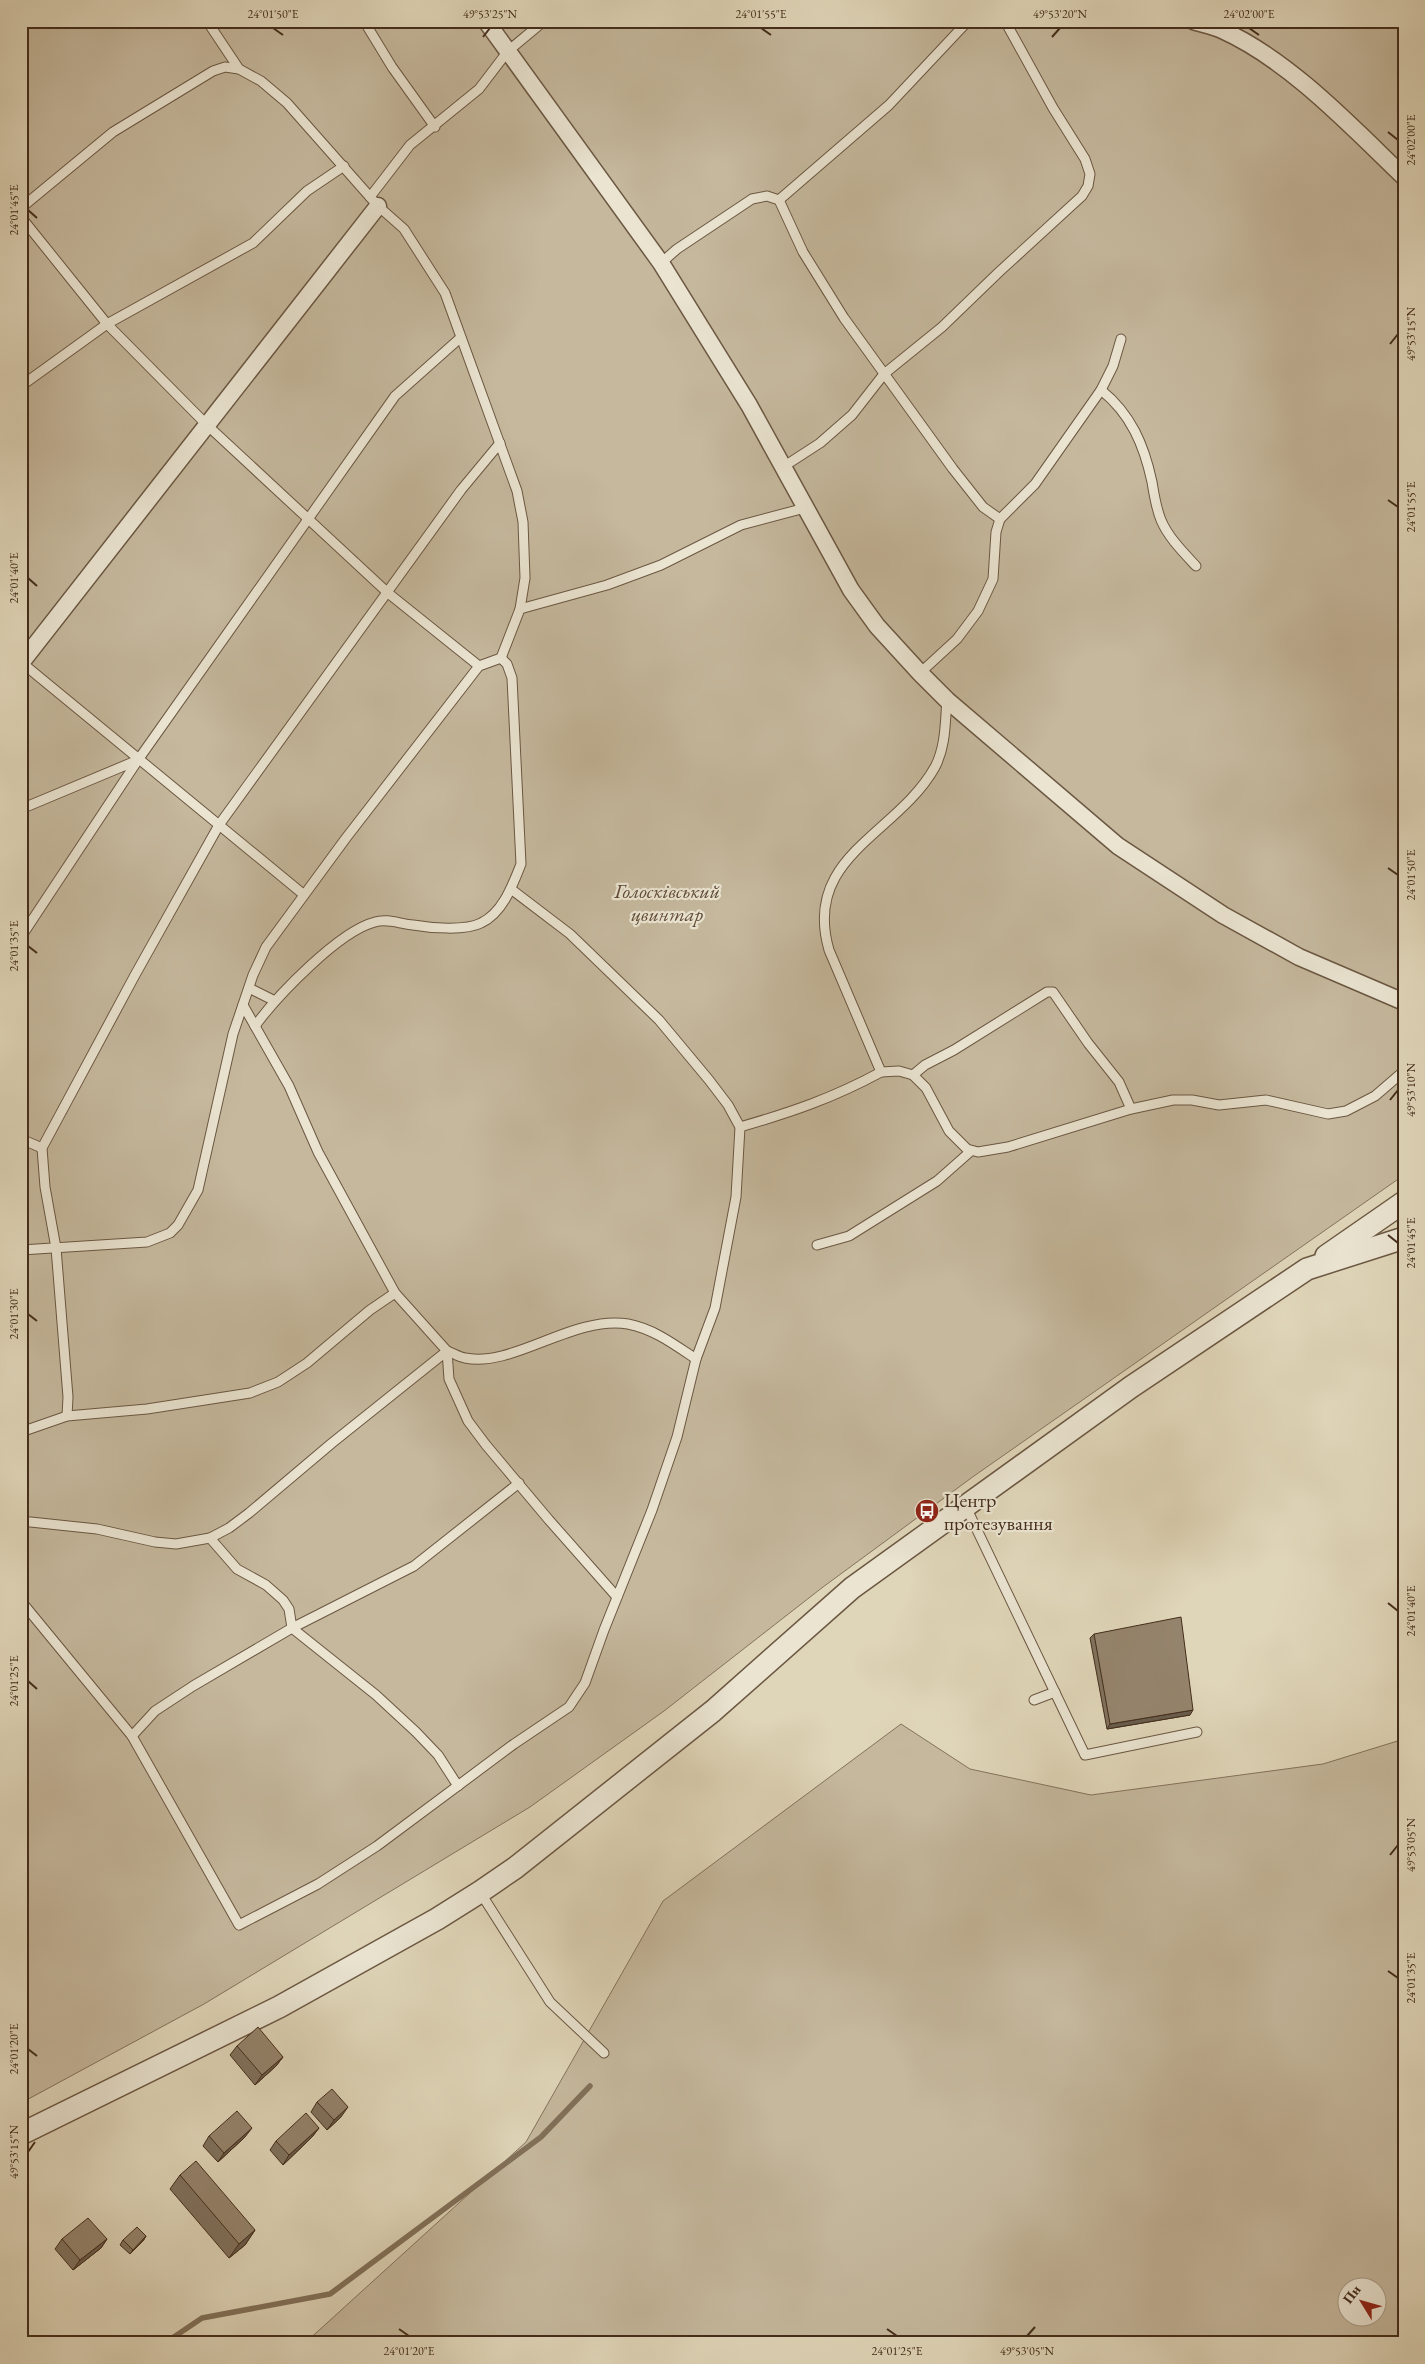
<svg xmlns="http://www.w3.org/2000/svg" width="1425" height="2364" viewBox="0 0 1425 2364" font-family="'EB Garamond',serif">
	<rect width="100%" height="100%" fill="#dfd5b8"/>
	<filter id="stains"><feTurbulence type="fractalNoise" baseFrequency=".004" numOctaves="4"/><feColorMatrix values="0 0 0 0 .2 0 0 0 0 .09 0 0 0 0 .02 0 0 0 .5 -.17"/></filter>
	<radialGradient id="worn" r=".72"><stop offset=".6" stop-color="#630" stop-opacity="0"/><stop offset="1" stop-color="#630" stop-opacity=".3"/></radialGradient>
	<g fill="#c5b89d" stroke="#84725c" fill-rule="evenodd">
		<path d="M 21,21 L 1404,21 L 1404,1175 L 974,1476 L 823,1587 L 664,1711 L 530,1807 L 204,2004 L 21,2103 Z"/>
		<path d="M 901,1724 L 970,1769 L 1091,1795 L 1323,1764 L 1404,1739 L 1404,2343 L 305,2343 L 526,2142 L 663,1901 ZM 1348,2286 L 1378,2286 L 1378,2316 L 1348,2316 Z"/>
	</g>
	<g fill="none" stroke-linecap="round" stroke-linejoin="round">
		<path stroke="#817059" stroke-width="5.5" d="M 165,2343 L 202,2318 L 330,2294 L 541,2137 L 590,2086"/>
		<g stroke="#6b5742" stroke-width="11">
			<g id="service">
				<path d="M 207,21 L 239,69"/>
				<path d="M 364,21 L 392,67 L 435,127"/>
				<path d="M 370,197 L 410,145 L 479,89 L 508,51 L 544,21"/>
				<path d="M 779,200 L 889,105 L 968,21"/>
				<path d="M 21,208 L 113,132 L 213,71 L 225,67 L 239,69 L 261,81 L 287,103 L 378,206 L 404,229 L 445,293 L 517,491 L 523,522 L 525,578 L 520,609 L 501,658 L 479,666 L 346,838 L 266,947 L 253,975 L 233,1034 L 198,1190 L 178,1225 L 170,1233 L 147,1242 L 21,1250"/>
				<path d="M 21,217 L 107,324 L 207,425 L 388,593 L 479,666"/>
				<path d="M 661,263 L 677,249 L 752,199 L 767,196 L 779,200 L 803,252 L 844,318 L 953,469 L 983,507 L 1000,519"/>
				<path d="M 21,386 L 107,324 L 253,243 L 307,191 L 344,166"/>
				<path d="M 1101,390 C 1131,414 1144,445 1152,482 C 1154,494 1156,508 1161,520 C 1168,537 1183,552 1196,566"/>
				<path d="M 783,467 L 820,443 L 852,415 L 884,374 L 942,327 L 999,272 L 1082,196 L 1088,186 L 1090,174 L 1085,159 L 1053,108 L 1005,21"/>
				<path d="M 520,609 L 607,585 L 661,565 L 741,525 L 805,508"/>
				<path d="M 21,662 L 303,894"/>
				<path d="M 920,673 L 957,639 L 978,611 L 993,579 L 996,532 L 1000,519 L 1035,484 L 1101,390 L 1113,366 L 1121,339"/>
				<path d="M 21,809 L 138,760"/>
				<path d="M 21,937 L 138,760 L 395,396 L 459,339"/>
				<path d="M 249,988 L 275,1001"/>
				<path d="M 243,1005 L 289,1086 L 318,1152 L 395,1293 L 447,1351 L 449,1379 L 468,1421 L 486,1445 L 549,1520 L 617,1597"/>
				<path d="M 1404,1025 L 1404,1043"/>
				<path d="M 255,1026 C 277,996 339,931 375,922 C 387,918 400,924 413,925 C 430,928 466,931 481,923 C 503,913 513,884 521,864 L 512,678 L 507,664 L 501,658"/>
				<path d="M 881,1072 L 899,1071 L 913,1075 L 926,1088 L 949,1131 L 967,1149 L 978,1152 L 1008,1147 L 1131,1109 L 1173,1100 L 1192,1100 L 1219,1105 L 1266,1100 L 1328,1114 L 1346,1111 L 1375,1096 L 1404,1071"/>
				<path d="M 913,1075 L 925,1065 L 954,1050 L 1047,992 L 1053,992 L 1088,1043 L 1119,1082 L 1131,1109"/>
				<path d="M 740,1127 C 792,1112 833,1098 881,1072 L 829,950 C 802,856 897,835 935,767 C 946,746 945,722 947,700"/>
				<path d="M 21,1139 L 42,1148"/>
				<path d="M 817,1245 L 849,1236 L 937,1181 L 971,1151"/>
				<path d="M 67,1416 L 68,1397 L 56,1248 L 45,1187 L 42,1148 L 135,975 L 219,825 L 461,490 L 500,443"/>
				<path d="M 21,1432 L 67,1416 L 147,1409 L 250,1393 L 278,1382 L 307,1363 L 370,1310 L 395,1293"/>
				<path d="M 966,1507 L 1085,1755 L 1197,1732"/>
				<path d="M 21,1521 L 97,1529 L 155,1542 L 176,1544 L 210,1538 L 229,1528 L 249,1513 L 332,1443 L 447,1351 C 453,1353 459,1357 465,1358 C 513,1368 573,1315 628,1324 C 654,1329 675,1345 696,1359"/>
				<path d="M 210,1538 L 237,1569 L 266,1585 L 283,1600 L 289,1609 L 292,1628 L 376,1695 L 416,1732 L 438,1755 L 458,1786"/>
				<path d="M 21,1601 L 132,1736 L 239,1925 L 318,1884 L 377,1846 L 514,1744 L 569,1707 L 585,1683 L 604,1630 L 652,1510 L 677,1437 L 696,1359 L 715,1308 L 736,1197 L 740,1127 L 728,1105 L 709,1080 L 659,1020 L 570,934 L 511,889"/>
				<path d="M 1034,1700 L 1055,1692"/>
				<path d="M 132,1736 L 155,1711 L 193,1686 L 292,1628 L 414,1566 L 519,1483"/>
				<path d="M 480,1892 L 550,2002 L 604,2053"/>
			</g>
		</g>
		<g stroke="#6b5742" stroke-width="19">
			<g id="minor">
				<path d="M 486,21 L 661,263 L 749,405 L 851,590 L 877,626 L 920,673 L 947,700 L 1118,846 L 1223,915 L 1299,957 L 1404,1002"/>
				<path d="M 1193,21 C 1202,24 1213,26 1222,30 C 1289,60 1351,126 1404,177"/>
				<path d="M 21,663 L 378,206"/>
			</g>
		</g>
		<g stroke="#6b5742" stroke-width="24">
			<g id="tertiary">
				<path d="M 1326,1256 L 1404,1202"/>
				<path d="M 21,2134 L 279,2007 L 437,1919 L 480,1892 L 515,1868 L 713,1711 L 852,1588 L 1131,1387 L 1307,1269 L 1404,1238"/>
			</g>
		</g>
		<use href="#service" stroke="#eae4d1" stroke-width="9"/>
		<use href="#minor" stroke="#eae4d1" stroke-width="16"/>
		<use href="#tertiary" stroke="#eae4d1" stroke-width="21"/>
	</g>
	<g fill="#80725e" stroke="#442d1b">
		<path d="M 1094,1634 L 1190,1715 L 1107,1729 L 1090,1638 Z"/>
		<path d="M 237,2046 L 283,2057 L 276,2066 L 255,2085 L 230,2055 Z"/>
		<path d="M 317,2102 L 341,2117 L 327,2130 L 311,2112 Z"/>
		<path d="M 319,2128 L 312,2137 L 283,2165 L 270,2150 L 276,2141 Z"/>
		<path d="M 209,2136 L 245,2137 L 218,2162 L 203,2146 Z"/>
		<path d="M 180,2175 L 255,2230 L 245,2245 L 229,2258 L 170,2189 Z"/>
		<path d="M 146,2236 L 143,2241 L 130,2254 L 120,2245 L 123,2240 Z"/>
		<path d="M 62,2239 L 107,2239 L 101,2248 L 73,2270 L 55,2249 Z"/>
	</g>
	<g fill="#685c4c" stroke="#442d1b">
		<path d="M 1193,1710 L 1190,1715 L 1107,1729 L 1110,1724 Z"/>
		<path d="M 283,2057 L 276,2066 L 255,2085 L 262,2075 Z"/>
		<path d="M 348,2107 L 341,2117 L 327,2130 L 334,2120 Z"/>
		<path d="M 252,2128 L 245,2137 L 218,2162 L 224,2153 Z"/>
		<path d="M 319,2128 L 312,2137 L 283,2165 L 289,2155 Z"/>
		<path d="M 255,2230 L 245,2245 L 229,2258 L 239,2244 Z"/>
		<path d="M 146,2236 L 143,2241 L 130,2254 L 133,2250 Z"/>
		<path d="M 107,2239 L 101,2248 L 73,2270 L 80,2260 Z"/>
	</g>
	<g fill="#95846d" stroke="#442d1b">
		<path d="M 1181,1617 L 1193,1710 L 1110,1724 L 1094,1634 Z"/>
		<path d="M 258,2027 L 283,2057 L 262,2075 L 237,2046 Z"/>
		<path d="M 332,2089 L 348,2107 L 334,2120 L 317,2102 Z"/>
		<path d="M 237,2111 L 252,2128 L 224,2153 L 209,2136 Z"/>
		<path d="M 306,2113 L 319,2128 L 289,2155 L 276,2141 Z"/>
		<path d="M 196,2161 L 255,2230 L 239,2244 L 180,2175 Z"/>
		<path d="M 88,2218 L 107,2239 L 80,2260 L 62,2239 Z"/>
		<path d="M 137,2227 L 146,2236 L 133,2250 L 123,2240 Z"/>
	</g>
	<path fill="none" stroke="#442d1b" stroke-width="2" d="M 273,28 L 283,35M 761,28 L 771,35M 1249,28 L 1259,35M 483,37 L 490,28M 1052,37 L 1060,28M 1388,132 L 1398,140M 28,210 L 37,218M 1390,344 L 1398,334M 1388,500 L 1398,507M 28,578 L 37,586M 1388,868 L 1398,875M 28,946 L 37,953M 1390,1100 L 1398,1090M 1388,1235 L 1398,1243M 28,1314 L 37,1321M 1388,1603 L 1398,1611M 28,1681 L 37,1689M 1390,1855 L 1398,1845M 1388,1971 L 1398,1978M 28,2049 L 37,2056M 28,2152 L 35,2142M 399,2329 L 409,2336M 887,2329 L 897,2336M 1027,2336 L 1035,2327"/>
	<defs>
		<g id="bus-disc" transform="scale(1.25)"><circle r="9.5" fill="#8f2418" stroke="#eae4d1"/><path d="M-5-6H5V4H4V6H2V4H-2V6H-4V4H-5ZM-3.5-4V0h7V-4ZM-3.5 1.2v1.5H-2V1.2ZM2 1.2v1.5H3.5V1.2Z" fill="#fff"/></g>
	</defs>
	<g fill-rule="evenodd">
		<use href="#bus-disc" x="927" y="1511"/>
	</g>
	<g text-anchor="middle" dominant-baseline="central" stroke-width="4.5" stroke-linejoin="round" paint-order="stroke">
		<g font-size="20" font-style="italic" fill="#5e4935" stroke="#eae4d1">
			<text x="667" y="891">Голосківський<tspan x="667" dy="23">цвинтар</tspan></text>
		</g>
		<g font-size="20" fill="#442d1b" stroke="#eae4d1" text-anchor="start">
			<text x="944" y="1500">Центр<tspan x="944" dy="23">протезування</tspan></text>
		</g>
	</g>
	<rect width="1425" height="2364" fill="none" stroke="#dfd5b8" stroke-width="55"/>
	<g transform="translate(1362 2302) rotate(307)"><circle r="24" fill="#eae4d1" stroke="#a89b88"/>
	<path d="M0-4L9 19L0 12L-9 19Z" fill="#8f2418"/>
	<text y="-8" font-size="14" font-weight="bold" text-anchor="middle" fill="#442d1b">Пн</text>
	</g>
	<rect x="28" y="28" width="1370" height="2308" fill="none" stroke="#442d1b" stroke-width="2"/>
	<g font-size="12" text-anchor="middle" fill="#442d1b">
		<text x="273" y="18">24°01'50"E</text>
		<text x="490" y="18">49°53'25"N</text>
		<text x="761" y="18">24°01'55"E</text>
		<text x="1060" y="18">49°53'20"N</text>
		<text x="1249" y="18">24°02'00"E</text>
		<text transform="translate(1411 140) rotate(-90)" y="4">24°02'00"E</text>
		<text transform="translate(14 210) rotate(-90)" y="4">24°01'45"E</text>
		<text transform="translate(1411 334) rotate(-90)" y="4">49°53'15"N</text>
		<text transform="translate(1411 507) rotate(-90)" y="4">24°01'55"E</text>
		<text transform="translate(14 578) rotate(-90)" y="4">24°01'40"E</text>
		<text transform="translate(1411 875) rotate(-90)" y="4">24°01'50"E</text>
		<text transform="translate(14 946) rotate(-90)" y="4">24°01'35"E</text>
		<text transform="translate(1411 1090) rotate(-90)" y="4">49°53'10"N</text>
		<text transform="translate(1411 1243) rotate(-90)" y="4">24°01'45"E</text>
		<text transform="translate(14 1314) rotate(-90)" y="4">24°01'30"E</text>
		<text transform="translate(1411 1611) rotate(-90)" y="4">24°01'40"E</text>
		<text transform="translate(14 1681) rotate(-90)" y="4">24°01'25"E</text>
		<text transform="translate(1411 1845) rotate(-90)" y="4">49°53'05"N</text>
		<text transform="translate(1411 1978) rotate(-90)" y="4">24°01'35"E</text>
		<text transform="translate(14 2049) rotate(-90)" y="4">24°01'20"E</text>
		<text transform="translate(14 2152) rotate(-90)" y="4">49°53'15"N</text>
		<text x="409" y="2355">24°01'20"E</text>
		<text x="897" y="2355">24°01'25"E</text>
		<text x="1027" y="2355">49°53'05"N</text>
	</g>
	<rect width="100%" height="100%" filter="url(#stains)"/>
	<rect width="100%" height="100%" fill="url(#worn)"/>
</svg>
